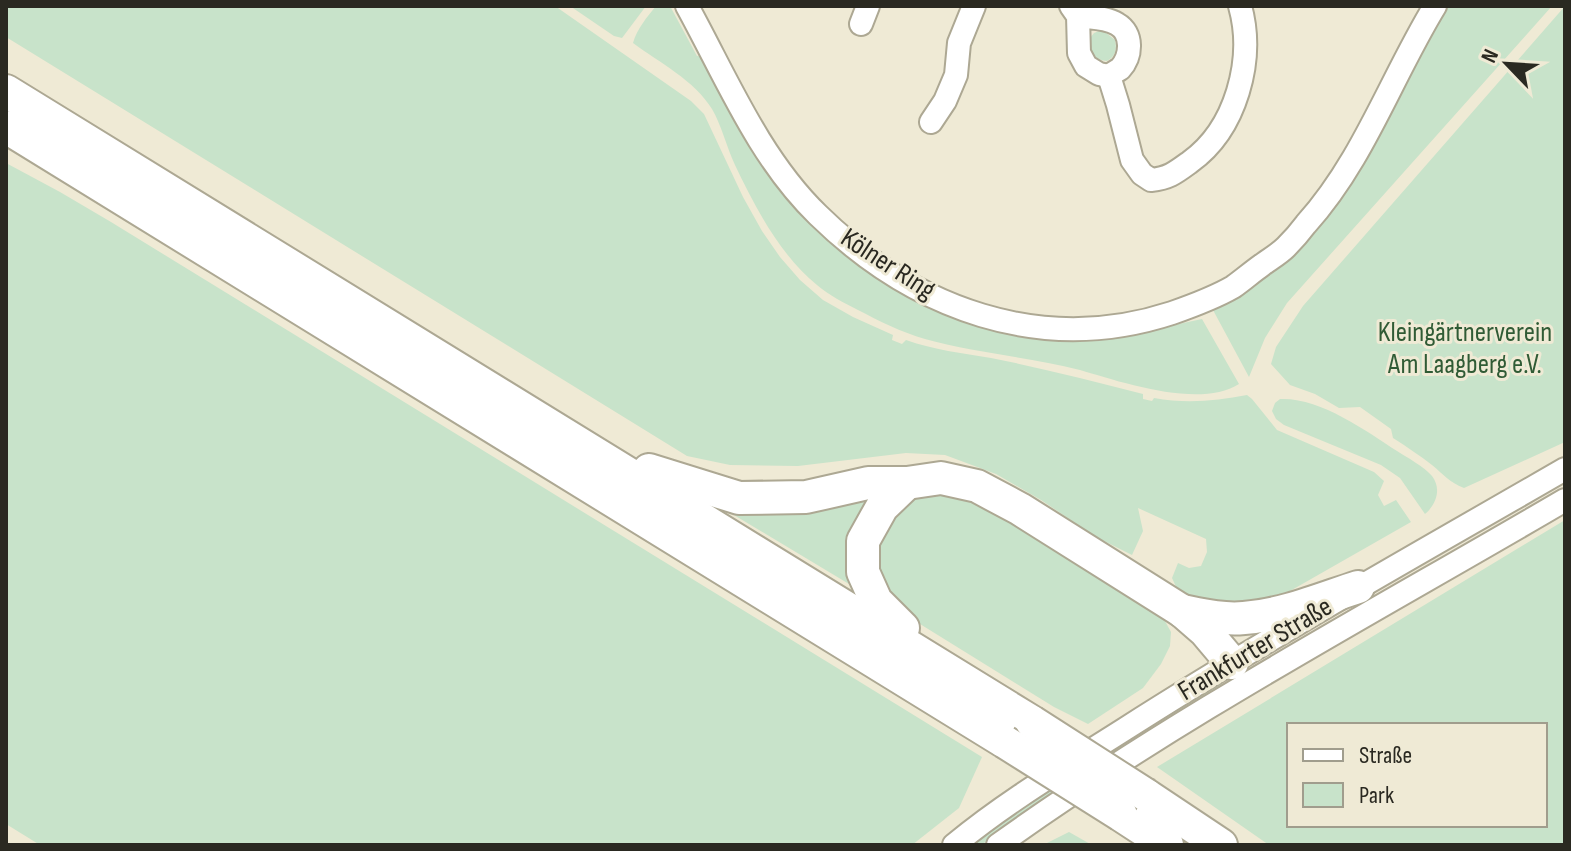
<svg xmlns="http://www.w3.org/2000/svg" width="1571" height="851" viewBox="0 0 1571 851" font-family="'Sofia Sans Condensed',sans-serif">
	<rect width="100%" height="100%" fill="#efead5"/>
	<g fill="#c8e3ca" fill-rule="evenodd">
		<path d="M 6,6 L 555,6 L 691,101 L 704,114 L 743,197 L 762,231 L 780,257 L 800,280 L 823,300 L 853,317 L 893,335 L 892,340 L 902,344 L 906,340 C 934,350 962,353 991,358 C 1042,368 1093,381 1143,394 L 1143,399 L 1152,401 L 1154,398 C 1186,404 1216,401 1247,395 L 1252,399 L 1277,430 L 1374,472 L 1384,481 L 1378,495 L 1384,506 L 1396,500 L 1411,522 L 1290,591 L 1273,598 L 1255,601 L 1216,603 L 1178,591 L 1172,578 L 1178,563 L 1189,568 L 1201,566 L 1207,552 L 1206,539 L 1138,508 L 1143,531 L 1132,555 L 1096,537 L 1041,500 L 996,474 L 945,455 L 906,453 L 798,466 L 730,465 L 687,456 L 6,37 Z"/>
		<path d="M 570,6 L 646,6 L 622,38 L 614,36 Z"/>
		<path d="M 656,6 L 670,6 L 697,56 L 704,55 L 817,228 L 856,262 L 909,297 L 966,322 L 1011,334 L 1061,339 L 1113,338 L 1202,319 L 1239,384 C 1200,409 1121,382 1080,370 C 1029,357 976,353 925,339 C 901,332 879,321 858,310 C 844,303 829,295 817,285 C 780,255 755,207 735,165 C 727,148 721,124 712,109 C 694,80 660,63 633,43 C 637,29 647,17 656,6 Z"/>
		<path d="M 1446,6 L 1552,6 L 1287,303 L 1265,338 L 1249,377 L 1213,310 L 1281,266 L 1316,232 L 1350,187 L 1386,123 Z"/>
		<path d="M 1565,6 L 1565,442 L 1464,488 C 1449,482 1444,475 1432,465 C 1419,455 1407,447 1393,438 L 1391,429 L 1360,407 L 1339,408 L 1315,394 L 1290,385 L 1271,364 L 1276,347 L 1303,306 Z"/>
		<path d="M 1099,31 L 1105,32 L 1115,40 C 1117,49 1116,56 1107,61 C 1093,60 1089,50 1090,38 L 1094,33 Z"/>
		<path d="M 6,163 L 60,192 L 111,222 L 982,757 L 959,808 L 912,845 L 40,845 L 6,824 Z"/>
		<path d="M 1280,399 C 1319,397 1365,430 1397,451 C 1408,458 1423,466 1432,476 C 1442,489 1436,505 1425,514 L 1400,478 L 1381,465 L 1284,425 L 1276,419 L 1272,411 L 1275,403 Z"/>
		<path d="M 940,489 L 966,494 L 1160,612 L 1171,632 L 1170,646 L 1161,664 L 1143,688 L 1088,724 L 1054,707 L 920,624 L 900,609 L 885,593 L 874,566 L 876,536 L 914,495 Z"/>
		<path d="M 861,498 L 868,505 L 846,548 L 849,584 L 734,515 L 742,511 Z"/>
		<path d="M 1565,520 L 1565,845 L 1269,845 L 1157,767 ZM 1289,725 L 1545,725 L 1545,825 L 1289,825 Z"/>
		<path d="M 1218,683 L 1221,684 L 1220,688 L 1045,801 L 981,845 L 969,845 L 1118,745 Z"/>
		<path d="M 1069,832 L 1092,845 L 1043,845 Z"/>
	</g>
	<g fill="none" stroke-linecap="round" stroke-linejoin="round">
		<g stroke="#ada893" stroke-width="26">
			<g id="minor">
				<path d="M 687,6 C 726,77 759,158 818,215 C 914,309 1041,356 1172,313 C 1192,306 1214,298 1233,287 C 1243,280 1252,272 1262,265 C 1270,259 1279,254 1286,247 C 1293,240 1300,232 1306,224 C 1363,161 1391,78 1435,6"/>
				<path d="M 1071,6 L 1078,16 L 1079,53 L 1086,66 L 1099,74 L 1109,76 C 1110,75 1118,70 1120,69 C 1132,56 1133,33 1117,24 C 1106,17 1091,18 1078,16"/>
				<path d="M 861,24 L 868,6"/>
				<path d="M 1109,76 L 1118,105 L 1132,160 L 1142,174 L 1151,180 C 1169,178 1175,173 1190,162 C 1236,129 1255,60 1240,6"/>
				<path d="M 931,122 L 945,101 L 956,75 L 959,43 L 974,6"/>
				<path d="M 954,845 C 1007,801 1067,766 1125,729 C 1269,637 1418,554 1565,469"/>
				<path d="M 998,845 C 1178,716 1374,612 1565,500"/>
			</g>
		</g>
		<g stroke="#ada893" stroke-width="36">
			<g id="highway">
				<path d="M 6,91 L 1032,722"/>
				<path d="M 6,127 L 1005,742"/>
				<path d="M 649,470 L 739,498 L 806,497 L 868,483 L 907,483 L 941,478 L 977,486 L 1020,509 L 1182,611 L 1205,631 L 1232,663"/>
				<path d="M 1182,611 C 1202,615 1223,620 1244,618 C 1283,615 1321,599 1358,587"/>
				<path d="M 903,628 L 876,601 L 863,572 L 863,541 L 882,507 L 907,483"/>
				<path d="M 1146,795 L 1221,845"/>
				<path d="M 1121,815 L 1167,845"/>
			</g>
		</g>
		<use href="#minor" stroke="#fff" stroke-width="22"/>
		<use href="#highway" stroke="#fff" stroke-width="32"/>
		<g stroke="#ada893" stroke-width="36" stroke-linecap="butt">
			<g id="highway-bridge">
				<path d="M 1032,722 L 1146,795"/>
				<path d="M 1005,742 L 1121,815"/>
			</g>
		</g>
		<use href="#highway-bridge" stroke="#fff" stroke-width="32"/>
	</g>
	<g text-anchor="middle" dominant-baseline="central" stroke-width="6" stroke-linejoin="round" paint-order="stroke">
		<g font-size="28" fill="#2a2921" stroke="#efead5">
			<text transform="translate(888 264) rotate(33)">Kölner Ring</text>
			<text transform="translate(1255 649) rotate(-31)">Frankfurter Straße</text>
		</g>
		<g font-size="28" fill="#305b35" stroke="#efead5">
			<text x="1465" y="332">Kleingärtnerverein<tspan x="1465" dy="32">Am Laagberg e.V.</tspan></text>
		</g>
	</g>
	<rect width="1571" height="851" fill="none" stroke="#2a2921" stroke-width="16"/>
	<rect x="1287" y="723" width="260" height="104" fill="#efead5" stroke="#a09d8d" stroke-width="2"/>
	<rect x="1303" y="749" width="40" height="12" fill="#ffffff" stroke="#a09d8d" stroke-width="2"/>
	<text x="1359" y="763" font-size="24" fill="#2a2921">Straße</text>
	<rect x="1303" y="783" width="40" height="24" fill="#c8e3ca" stroke="#a09d8d" stroke-width="2"/>
	<text x="1359" y="803" font-size="24" fill="#2a2921">Park</text>
	<g transform="translate(1507 64) rotate(295)" stroke="#efead5" stroke-width="6" paint-order="stroke">
	<path d="M0-6L14 30L0 20L-14 30Z" fill="#2a2921"/>
	<text y="-12" font-size="22" font-weight="bold" text-anchor="middle" fill="#2a2921">N</text>
	</g>
</svg>
